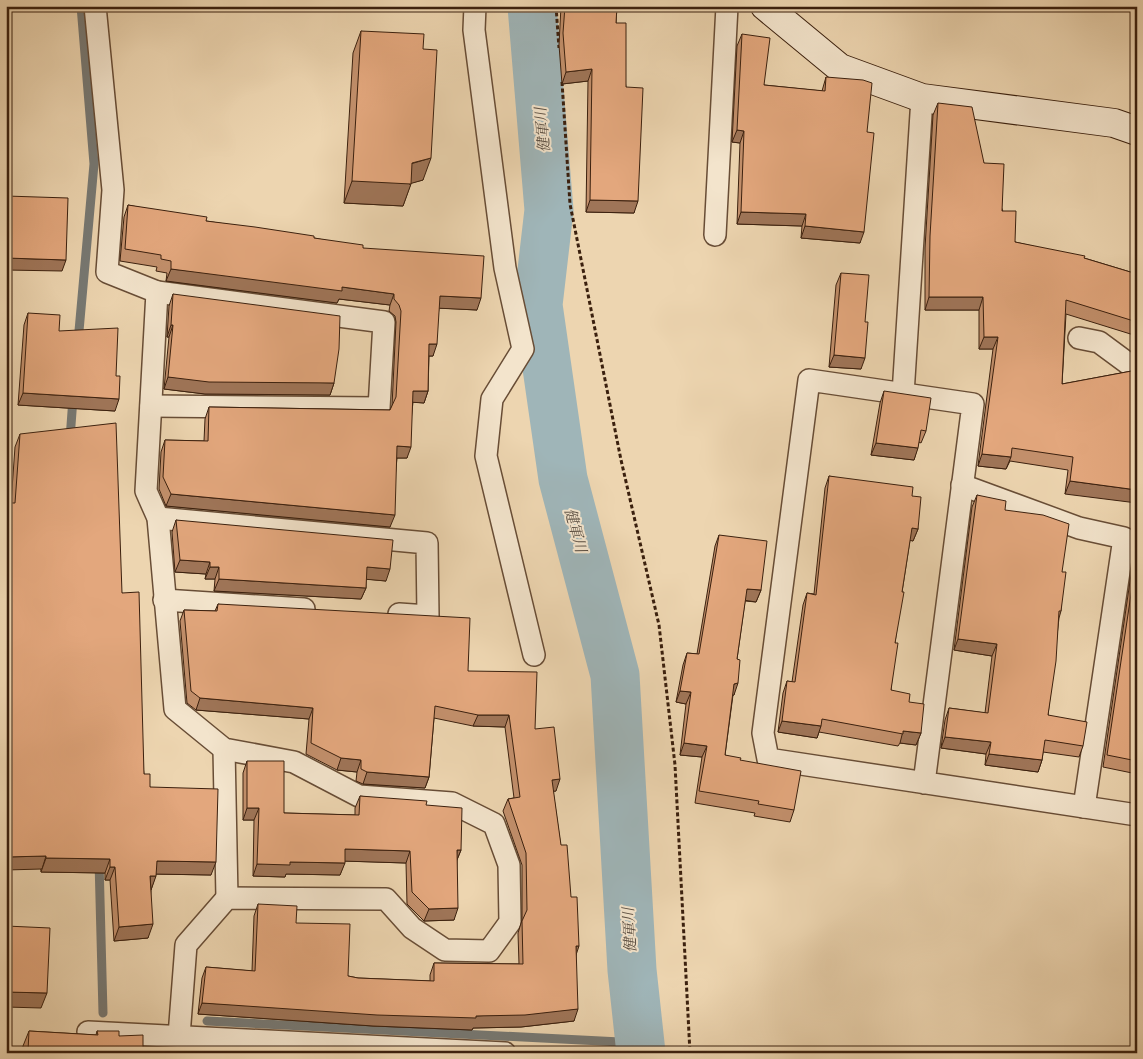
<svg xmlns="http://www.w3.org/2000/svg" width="1143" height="1059" viewBox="0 0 1143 1059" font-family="'Libre Caslon Text','Noto Serif JP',serif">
	<rect width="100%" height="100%" fill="#edd5b0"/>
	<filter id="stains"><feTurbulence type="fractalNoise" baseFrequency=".004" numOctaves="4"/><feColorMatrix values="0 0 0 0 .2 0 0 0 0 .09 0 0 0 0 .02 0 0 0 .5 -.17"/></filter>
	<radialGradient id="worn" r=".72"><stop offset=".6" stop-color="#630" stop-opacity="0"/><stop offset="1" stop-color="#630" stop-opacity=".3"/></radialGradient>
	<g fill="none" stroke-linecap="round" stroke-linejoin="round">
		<g stroke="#777974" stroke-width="9">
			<path d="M 78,342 L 94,164 L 81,6"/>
			<path d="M 70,439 L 73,398"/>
			<path d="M 99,861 L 103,1013"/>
			<path d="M 207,1021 L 640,1043"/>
		</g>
		<path stroke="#9fb5b8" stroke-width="49" d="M 532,6 L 549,210 L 538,305 L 563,479 L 615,675 L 632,970 L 641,1053"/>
		<g stroke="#684d36" stroke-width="24">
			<g id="street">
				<path d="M 95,6 L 113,190 L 107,272 L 157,292 L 146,491 L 158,518 L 175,709 L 224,749 L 294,762 L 359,796 L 452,803 L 494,824 L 509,865 L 510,922 L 489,951 L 445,950 L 412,928 L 386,899 L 227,898 L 186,945 L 179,1036"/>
				<path d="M 475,6 L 474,30 L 505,268 L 523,349 L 492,399 L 486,456 L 534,655"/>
				<path d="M 715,235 L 727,6"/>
				<path d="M 1079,338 L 1099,342 L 1137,370"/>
				<path d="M 903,394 L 922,98"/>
				<path d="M 151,406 L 379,408 L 384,322 L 157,292"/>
				<path d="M 962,485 L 1079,528 L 1124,538 L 1084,807"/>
				<path d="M 158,518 L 427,543 L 428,616 L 399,614"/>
				<path d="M 164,600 L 304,609"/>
				<path d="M 224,749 L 227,898"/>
				<path d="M 924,783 L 973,404 L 809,380 L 763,733 L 768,759 L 1137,815"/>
				<path d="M 88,1032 L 505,1053"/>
			</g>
		</g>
		<g stroke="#3b200e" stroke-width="30">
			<path id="secondary" d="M 765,6 L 840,68 L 922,98 L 1114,123 L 1137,131"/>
		</g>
		<g stroke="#3b200e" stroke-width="3" stroke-dasharray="4 2.5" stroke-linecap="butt">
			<path d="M 556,6 L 559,48"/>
			<path d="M 562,82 L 570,204 L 621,460 L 659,625 L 675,765 L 690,1053"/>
		</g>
		<use href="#street" stroke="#f3e4cc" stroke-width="21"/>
		<use href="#secondary" stroke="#f3e4cc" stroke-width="28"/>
	</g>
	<g fill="#c3906c" stroke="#3b200e">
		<path d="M 561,6 L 617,6 L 616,23 L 626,87 L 634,213 L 586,212 L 588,81 L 562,84 L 559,45 Z"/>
		<path d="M 361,31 L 423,49 L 423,180 L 411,183 L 403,206 L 344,203 L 353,53 Z"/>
		<path d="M 742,34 L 764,85 L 822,91 L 826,77 L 867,132 L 860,243 L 801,238 L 802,226 L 737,224 L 740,143 L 732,142 L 737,46 Z"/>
		<path d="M 938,103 L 984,163 L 1015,242 L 1084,258 L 1137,274 L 1137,336 L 1066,314 L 1062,384 L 1137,370 L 1065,494 L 1068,470 L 1010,461 L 1006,469 L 978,466 L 993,349 L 979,349 L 979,310 L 925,310 L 925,248 L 933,115 Z"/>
		<path d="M 128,205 L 206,221 L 314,238 L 363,248 L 477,310 L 439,308 L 433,356 L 429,356 L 428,391 L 424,403 L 413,402 L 407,458 L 397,458 L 390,527 L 166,506 L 159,489 L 161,452 L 165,440 L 204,441 L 205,419 L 209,407 L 390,410 L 392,406 L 396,322 L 395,316 L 389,311 L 390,305 L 339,299 L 337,303 L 166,281 L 167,273 L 156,271 L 157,267 L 120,261 L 124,217 Z"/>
		<path d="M 841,273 L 861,369 L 829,367 L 836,285 Z"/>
		<path d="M 173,294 L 334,383 L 330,395 L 205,394 L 164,389 L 169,337 L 167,337 L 169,306 Z"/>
		<path d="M 28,313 L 59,331 L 115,411 L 18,405 L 24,325 Z"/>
		<path d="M 884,391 L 926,431 L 921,443 L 919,442 L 914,460 L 871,455 L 880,403 Z"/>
		<path d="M 20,434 L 122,593 L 144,774 L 150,787 L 211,875 L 156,874 L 151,890 L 148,938 L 114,941 L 110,880 L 105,880 L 105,873 L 41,872 L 11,503 L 15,447 Z"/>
		<path d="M 829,476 L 912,496 L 918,529 L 913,541 L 910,540 L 902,592 L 895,643 L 891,690 L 909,702 L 921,733 L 916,745 L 900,743 L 898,746 L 819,732 L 817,738 L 778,732 L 783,693 L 787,681 L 792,682 L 803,605 L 807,593 L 814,594 L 825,488 Z"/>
		<path d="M 977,495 L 1005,510 L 1062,572 L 1061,611 L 1059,618 L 1048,715 L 1083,746 L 1079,757 L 1043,752 L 1042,760 L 1038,772 L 985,765 L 986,754 L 941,748 L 945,720 L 949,708 L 985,713 L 992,656 L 954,650 L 972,507 Z"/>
		<path d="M 1137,518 L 1137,774 L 1103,767 L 1136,540 L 1133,529 Z"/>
		<path d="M 176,520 L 386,581 L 366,579 L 366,588 L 361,599 L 214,591 L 215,579 L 205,579 L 206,574 L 175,572 L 172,532 Z"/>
		<path d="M 719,535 L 761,590 L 756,602 L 745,601 L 737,659 L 734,695 L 733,695 L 725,755 L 740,760 L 794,810 L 790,822 L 754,816 L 755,813 L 695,803 L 702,757 L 680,755 L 686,704 L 676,702 L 683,665 L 687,653 L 697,654 L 715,546 Z"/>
		<path d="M 218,604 L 468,671 L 535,729 L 556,791 L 553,791 L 576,954 L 574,1021 L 521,1027 L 473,1028 L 472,1030 L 373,1026 L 198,1014 L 202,978 L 206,967 L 252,971 L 254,916 L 258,904 L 296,923 L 348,976 L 358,978 L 430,981 L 430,975 L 434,963 L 519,964 L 518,933 L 522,920 L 522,865 L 503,811 L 508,799 L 514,798 L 505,727 L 473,726 L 434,718 L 429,777 L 425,788 L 363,784 L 356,781 L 357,772 L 337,770 L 306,754 L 309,719 L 196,710 L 187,703 L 180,621 L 184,610 L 215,611 Z"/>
		<path d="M 247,761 L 284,813 L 355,815 L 355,808 L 360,796 L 426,805 L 461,850 L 457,860 L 454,920 L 424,921 L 407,904 L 406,863 L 345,861 L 340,875 L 286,874 L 285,877 L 253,876 L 254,820 L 243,820 L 243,773 Z"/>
		<path d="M 29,1031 L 96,1035 L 97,1031 L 119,1036 L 143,1051 L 147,1053 L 22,1053 L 23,1046 Z"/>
	</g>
	<g fill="#9f7558" stroke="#3b200e">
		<path d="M 592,69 L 588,81 L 562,84 L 566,72 Z"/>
		<path d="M 737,130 L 744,131 L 740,143 L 732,142 Z"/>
		<path d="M 431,158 L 423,180 L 409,184 L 411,184 L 403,206 L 344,203 L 352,181 Z"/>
		<path d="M 590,200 L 638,201 L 634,213 L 586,212 Z"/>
		<path d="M 741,212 L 806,214 L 802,226 L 737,224 Z"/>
		<path d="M 805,226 L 864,232 L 860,243 L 801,238 Z"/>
		<path d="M 6,258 L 66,260 L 62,271 L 6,270 Z"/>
		<path d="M 171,269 L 342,287 L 394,294 L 390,305 L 339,299 L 337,303 L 166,281 Z"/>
		<path d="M 440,296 L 481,298 L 477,310 L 435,308 Z"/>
		<path d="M 929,297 L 983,297 L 979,310 L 925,310 Z"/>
		<path d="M 171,325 L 173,325 L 169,337 L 167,337 Z"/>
		<path d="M 984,337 L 998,337 L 993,349 L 979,349 Z"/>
		<path d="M 429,344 L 437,344 L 433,356 L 425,356 Z"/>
		<path d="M 834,355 L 865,358 L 861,369 L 829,367 Z"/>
		<path d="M 168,377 L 334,383 L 330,395 L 205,394 L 164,389 Z"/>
		<path d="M 413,391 L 428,391 L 424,403 L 409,402 Z"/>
		<path d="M 23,393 L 119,399 L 115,411 L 18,405 Z"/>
		<path d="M 876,443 L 918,448 L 914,460 L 871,455 Z"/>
		<path d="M 397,446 L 411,447 L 407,458 L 393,458 Z"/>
		<path d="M 982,454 L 1011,457 L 1006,469 L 978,466 Z"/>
		<path d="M 1070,481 L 1137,490 L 1137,503 L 1065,494 Z"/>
		<path d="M 171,494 L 395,515 L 390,527 L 166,506 Z"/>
		<path d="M 912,528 L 918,529 L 913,541 L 908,540 Z"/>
		<path d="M 180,560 L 210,562 L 206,574 L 175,572 Z"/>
		<path d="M 210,567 L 219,567 L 215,579 L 205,579 Z"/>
		<path d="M 367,567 L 390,569 L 386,581 L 363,579 Z"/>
		<path d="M 219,579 L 366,588 L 361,599 L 214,591 Z"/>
		<path d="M 747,589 L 761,590 L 756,602 L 743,600 Z"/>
		<path d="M 958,639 L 997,644 L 992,656 L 954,650 Z"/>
		<path d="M 738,683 L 734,695 L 730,696 L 734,684 Z"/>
		<path d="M 680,691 L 691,692 L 686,704 L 676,702 Z"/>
		<path d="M 200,698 L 313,708 L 309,719 L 196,710 Z"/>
		<path d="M 478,715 L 509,715 L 505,727 L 473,726 Z"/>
		<path d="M 782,721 L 821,726 L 817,738 L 778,732 Z"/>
		<path d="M 903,731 L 921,733 L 916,745 L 900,743 Z"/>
		<path d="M 945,737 L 991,742 L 986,754 L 941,748 Z"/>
		<path d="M 684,743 L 707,746 L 702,757 L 680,755 Z"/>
		<path d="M 989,754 L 1042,760 L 1038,772 L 985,765 Z"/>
		<path d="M 341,758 L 361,760 L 357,772 L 337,770 Z"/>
		<path d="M 367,772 L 429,777 L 425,788 L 363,784 Z"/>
		<path d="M 560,779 L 556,791 L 547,792 L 552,780 Z"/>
		<path d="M 247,808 L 259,808 L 254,820 L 243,820 Z"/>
		<path d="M 345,849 L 410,851 L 406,863 L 341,861 Z"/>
		<path d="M 457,850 L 461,850 L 456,862 Z"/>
		<path d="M 46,856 L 42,869 L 6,870 L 6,857 Z"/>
		<path d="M 46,858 L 110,859 L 105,873 L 41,872 Z"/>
		<path d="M 157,861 L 216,862 L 211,875 L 152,874 Z"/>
		<path d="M 290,862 L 345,863 L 340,875 L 286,874 L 285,877 L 253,876 L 257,864 Z"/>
		<path d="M 110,867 L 115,867 L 110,880 L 105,880 Z"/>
		<path d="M 150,876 L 156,876 L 151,890 Z"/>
		<path d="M 458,908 L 454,920 L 424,921 L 429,909 Z"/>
		<path d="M 153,924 L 148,938 L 114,941 L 119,927 Z"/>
		<path d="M 576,946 L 579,946 L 575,958 Z"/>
		<path d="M 6,992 L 47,993 L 41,1008 L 6,1007 Z"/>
		<path d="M 202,1003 L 476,1016 L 578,1009 L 574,1021 L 521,1027 L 473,1028 L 472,1030 L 373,1026 L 198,1014 Z"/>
	</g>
	<g fill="#e3a77d" stroke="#3b200e">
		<path d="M 565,6 L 617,6 L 616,23 L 626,23 L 626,87 L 643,88 L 638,201 L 590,200 L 592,69 L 566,72 L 563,33 Z"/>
		<path d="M 361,31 L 424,34 L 423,49 L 437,50 L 431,158 L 412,163 L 411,184 L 352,181 Z"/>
		<path d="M 742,34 L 770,38 L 764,85 L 825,91 L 826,77 L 863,80 L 872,83 L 867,132 L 874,133 L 864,232 L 805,226 L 806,214 L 741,212 L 744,131 L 737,130 Z"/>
		<path d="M 938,103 L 972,107 L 984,163 L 1004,164 L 1002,211 L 1016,211 L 1015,242 L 1085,256 L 1084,258 L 1137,274 L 1137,322 L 1066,300 L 1062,384 L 1137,370 L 1137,490 L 1070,481 L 1073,457 L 1012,448 L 1011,457 L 982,454 L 998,337 L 984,337 L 983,297 L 929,297 L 930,236 Z"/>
		<path d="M 6,196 L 68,198 L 66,260 L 6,258 Z"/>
		<path d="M 128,205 L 207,217 L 206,221 L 255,227 L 314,236 L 314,238 L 363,245 L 363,248 L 484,256 L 481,298 L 440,296 L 437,344 L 429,344 L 428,391 L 413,391 L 411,447 L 397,446 L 395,515 L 171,494 L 163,477 L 165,440 L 208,441 L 209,407 L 390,410 L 396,397 L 401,311 L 399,305 L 394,299 L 394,294 L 342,287 L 342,291 L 171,269 L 171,261 L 161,259 L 161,255 L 125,249 Z"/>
		<path d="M 841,273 L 869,275 L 865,322 L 868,322 L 865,358 L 834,355 Z"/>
		<path d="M 173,294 L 340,316 L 339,349 L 334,383 L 209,382 L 168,377 L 173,325 L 171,325 Z"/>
		<path d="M 28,313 L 60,315 L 59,331 L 118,328 L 116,376 L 120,376 L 119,399 L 23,393 Z"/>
		<path d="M 884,391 L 931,398 L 926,431 L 921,430 L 918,448 L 876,443 Z"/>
		<path d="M 116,423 L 122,593 L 139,592 L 144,774 L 150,774 L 150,787 L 218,789 L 216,862 L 157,861 L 156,876 L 150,876 L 153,924 L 119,927 L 115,867 L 110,867 L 110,859 L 46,858 L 46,856 L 6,857 L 6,503 L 15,503 L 20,434 Z"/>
		<path d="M 829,476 L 913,487 L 912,496 L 921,497 L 918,529 L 912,528 L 902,592 L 904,592 L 895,643 L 898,643 L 891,690 L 910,694 L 909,702 L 924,704 L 921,733 L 903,731 L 903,734 L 822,719 L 821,726 L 782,721 L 787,681 L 795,682 L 807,593 L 816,595 Z"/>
		<path d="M 977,495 L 1006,501 L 1005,510 L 1043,515 L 1069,524 L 1062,572 L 1066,572 L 1061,611 L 1059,611 L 1056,661 L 1048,715 L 1087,722 L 1083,746 L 1045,740 L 1042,760 L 989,754 L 991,742 L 945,737 L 949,708 L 988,713 L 997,644 L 958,639 Z"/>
		<path d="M 176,520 L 393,540 L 390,569 L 367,567 L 366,588 L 219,579 L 219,567 L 210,567 L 210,562 L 180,560 Z"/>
		<path d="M 719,535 L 767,541 L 761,590 L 747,589 L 737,659 L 740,660 L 738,683 L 734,684 L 725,755 L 741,758 L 740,760 L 801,771 L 794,810 L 758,804 L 759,801 L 699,791 L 707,746 L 684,743 L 691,692 L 680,691 L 687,653 L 699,654 Z"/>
		<path d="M 1137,554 L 1137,761 L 1107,755 Z"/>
		<path d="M 218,604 L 470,618 L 468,671 L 537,672 L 535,729 L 554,727 L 560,779 L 552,780 L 561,845 L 567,845 L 571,897 L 577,897 L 579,946 L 576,946 L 578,1009 L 525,1015 L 476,1016 L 476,1018 L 377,1015 L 202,1003 L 206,967 L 255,971 L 258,904 L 297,906 L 296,923 L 350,924 L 348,976 L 358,978 L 434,981 L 434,963 L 523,964 L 522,921 L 527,910 L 526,853 L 508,799 L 520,797 L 509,715 L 478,715 L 435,706 L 429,777 L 367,772 L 361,769 L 361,760 L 341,758 L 311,743 L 313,708 L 200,698 L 191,691 L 184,610 L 217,611 Z"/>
		<path d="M 247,761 L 284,761 L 284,813 L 359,815 L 360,796 L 427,801 L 426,805 L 462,808 L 461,850 L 457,850 L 458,908 L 429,909 L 412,892 L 410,851 L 345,849 L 345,863 L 290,862 L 290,865 L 257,864 L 259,808 L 247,808 Z"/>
		<path d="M 6,926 L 50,928 L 47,993 L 6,992 Z"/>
		<path d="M 29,1031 L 98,1035 L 97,1031 L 119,1031 L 119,1036 L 143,1035 L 143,1051 L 147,1051 L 147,1053 L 23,1053 L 23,1050 L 28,1051 Z"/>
		<path d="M 294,1051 L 294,1053 L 266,1053 Z"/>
	</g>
	<g text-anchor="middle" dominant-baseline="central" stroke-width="4" stroke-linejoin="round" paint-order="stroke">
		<g font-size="15" font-style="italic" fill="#594d41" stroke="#f3e4cc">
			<text transform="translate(542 130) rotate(-95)">健軍川</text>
			<text transform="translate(576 530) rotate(75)">健軍川</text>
			<text transform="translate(629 930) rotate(-93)">健軍川</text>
		</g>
	</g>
	<rect width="1143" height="1059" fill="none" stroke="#edd5b0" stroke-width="25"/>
	<rect x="8" y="8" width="1128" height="1044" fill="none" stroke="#3b200e" stroke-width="2.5"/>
	<rect x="12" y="12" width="1118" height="1034" fill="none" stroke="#3b200e"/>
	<rect width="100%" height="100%" filter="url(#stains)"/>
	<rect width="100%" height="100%" fill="url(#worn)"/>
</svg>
